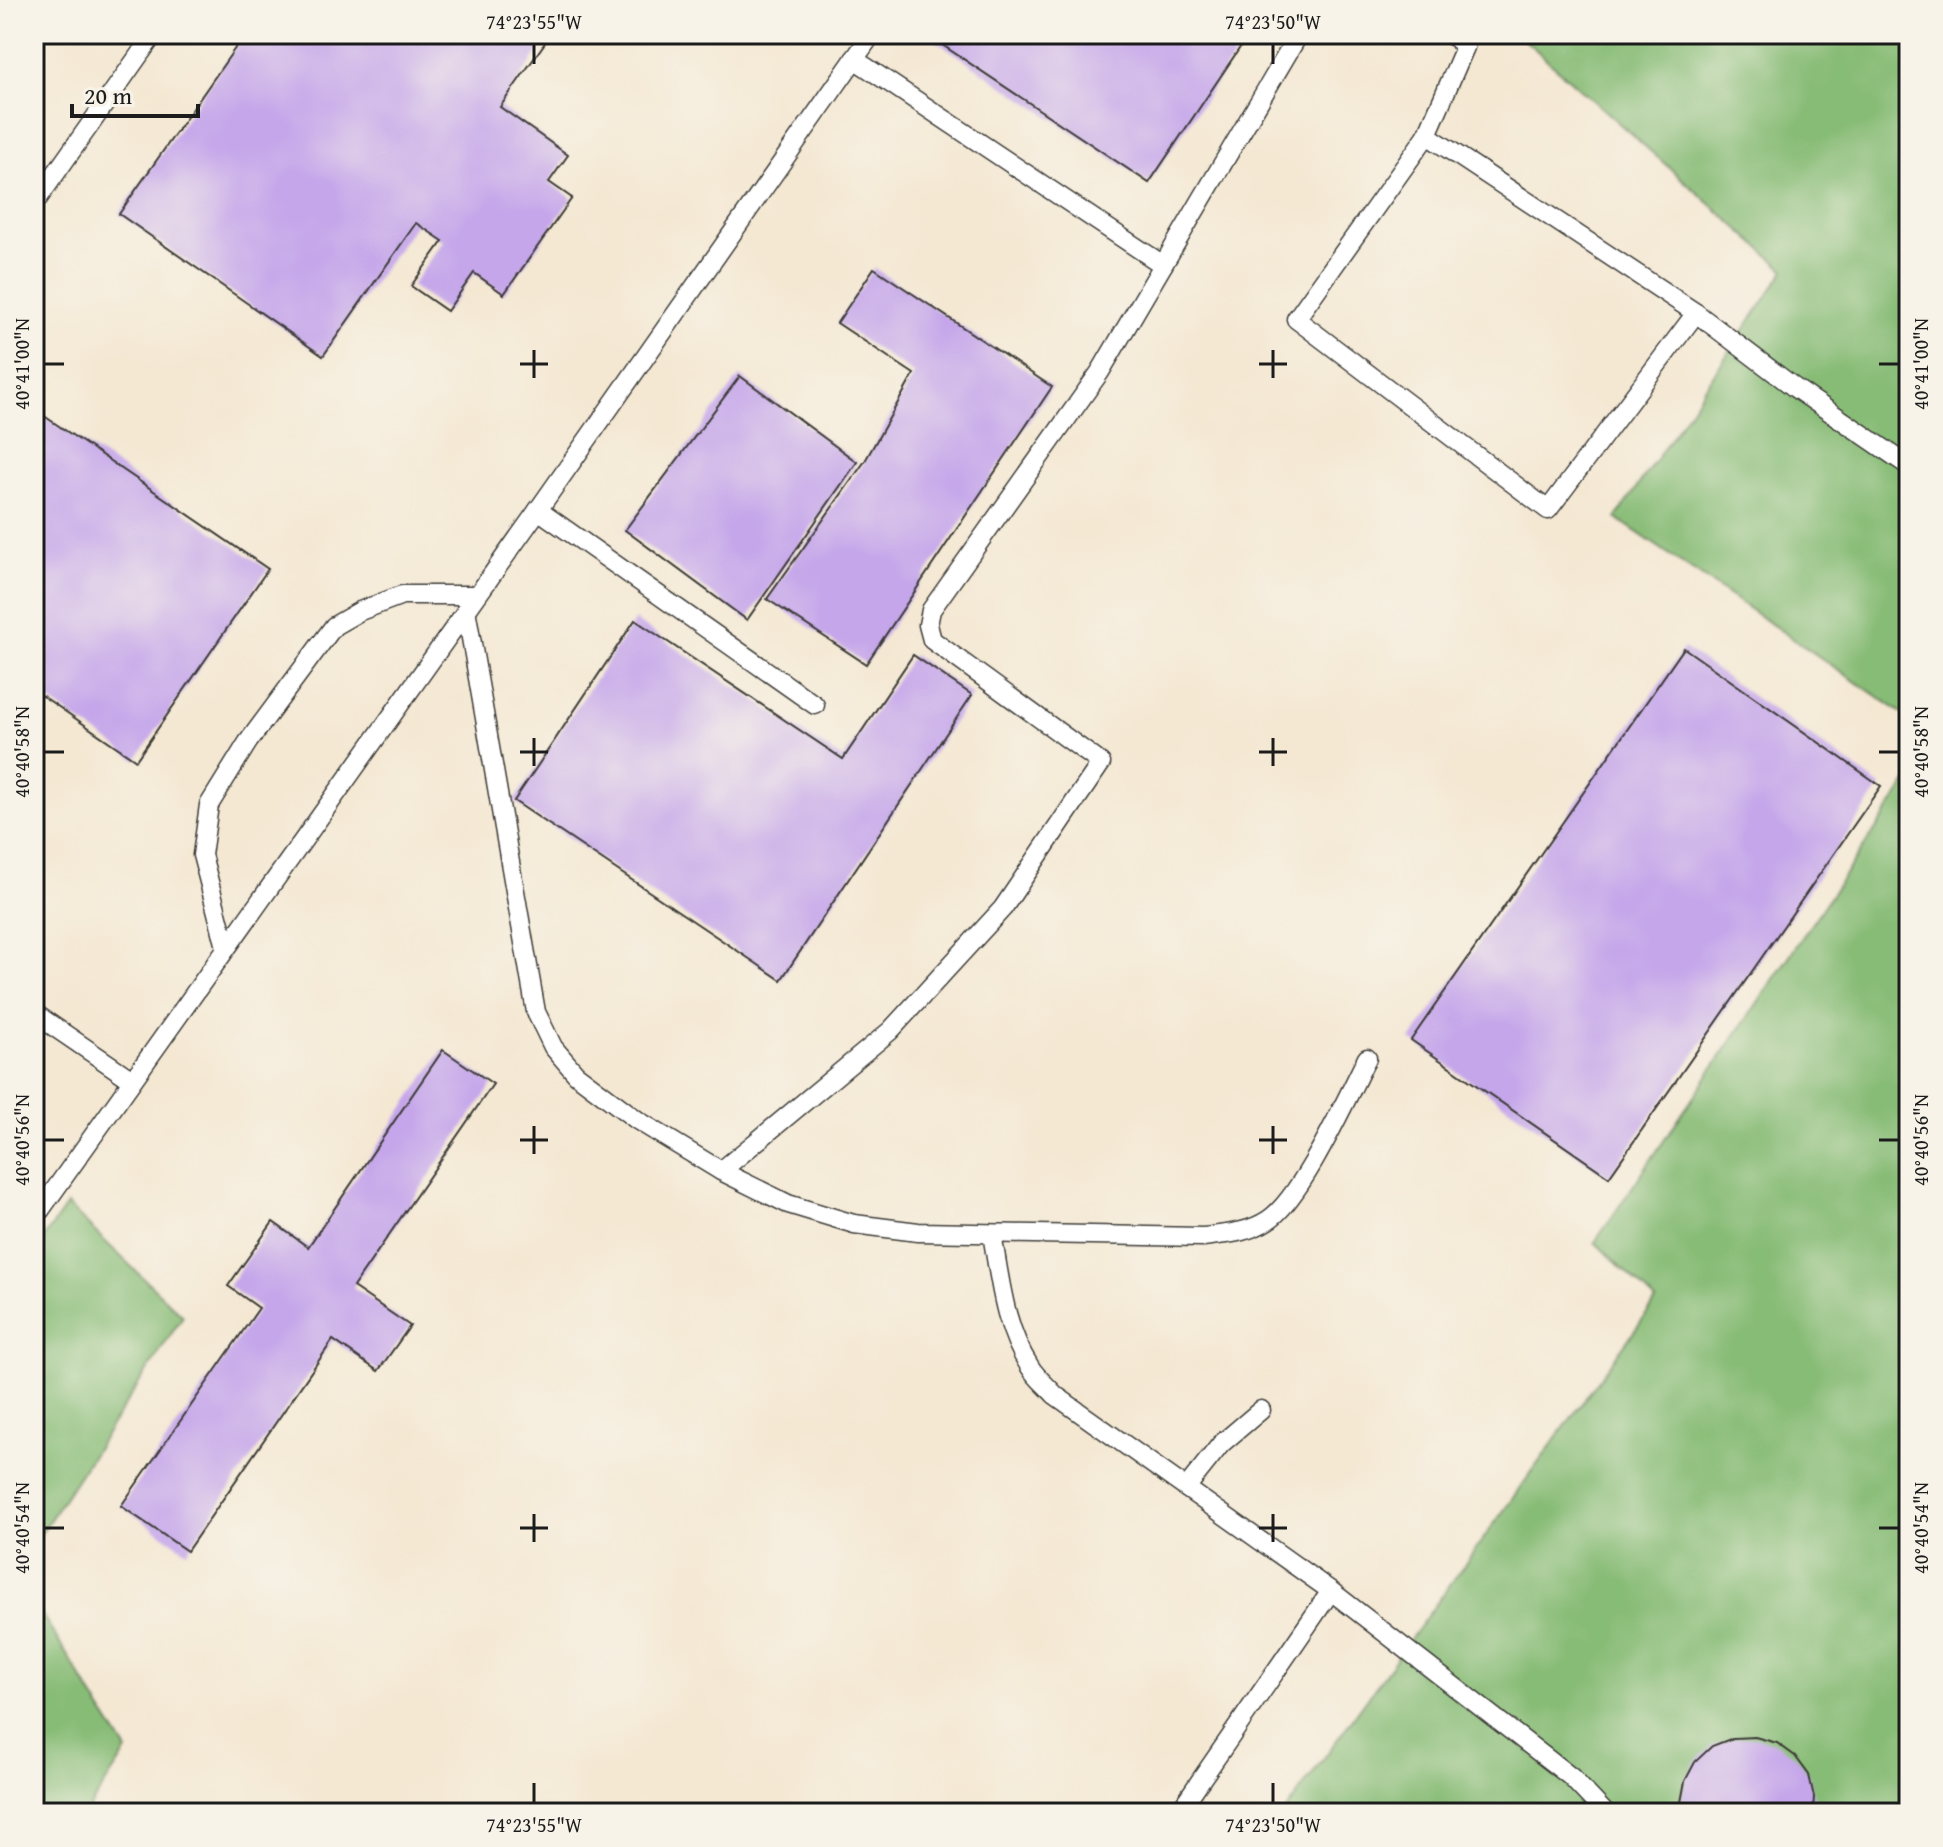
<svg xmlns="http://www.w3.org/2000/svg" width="1943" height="1847" viewBox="0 0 1943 1847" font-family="'Gentium Book Plus',serif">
	<rect width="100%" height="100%" fill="#f7f3e8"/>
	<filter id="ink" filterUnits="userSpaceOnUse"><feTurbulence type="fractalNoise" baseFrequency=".0125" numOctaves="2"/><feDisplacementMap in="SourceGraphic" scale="16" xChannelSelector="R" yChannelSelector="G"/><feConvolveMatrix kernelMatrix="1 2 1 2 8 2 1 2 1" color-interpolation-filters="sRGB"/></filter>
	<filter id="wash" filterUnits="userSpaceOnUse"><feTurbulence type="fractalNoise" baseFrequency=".006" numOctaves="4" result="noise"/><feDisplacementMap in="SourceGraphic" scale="32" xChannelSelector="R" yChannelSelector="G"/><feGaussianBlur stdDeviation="1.8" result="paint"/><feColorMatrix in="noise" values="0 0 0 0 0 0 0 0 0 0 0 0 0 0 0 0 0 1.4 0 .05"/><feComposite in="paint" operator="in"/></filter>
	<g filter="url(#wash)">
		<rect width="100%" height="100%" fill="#f4e8d3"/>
		<g fill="#87bc76" stroke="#526c49" stroke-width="2">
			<path d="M 1518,34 L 1909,34 L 1909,718 L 1616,518 L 1785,270 Z"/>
			<path d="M 1909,780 L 1909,1813 L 1284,1813 L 1656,1301 L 1595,1242 Z"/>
			<path d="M 67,1205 L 183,1316 L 34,1544 L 34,1252 Z"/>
			<path d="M 34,1602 L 127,1751 L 86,1813 L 34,1813 Z"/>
		</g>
		<g id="blocks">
			<g fill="#c5a6ea">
				<path d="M 245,34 L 551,34 L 500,107 L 568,155 L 549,182 L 572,198 L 504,294 L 474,273 L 447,311 L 411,286 L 443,241 L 416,223 L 323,356 L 119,214 Z"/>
				<path d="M 935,34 L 1249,34 L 1149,183 L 932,38 Z"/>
				<path d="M 874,268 L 1052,387 L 866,664 L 767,599 L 865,461 L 914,374 L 837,323 Z"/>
				<path d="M 740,376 L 857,462 L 747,620 L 625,530 Z"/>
				<path d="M 34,409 L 268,569 L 136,760 L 34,690 Z"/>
				<path d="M 635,620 L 843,759 L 913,655 L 972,695 L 781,980 L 514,801 Z"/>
				<path d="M 1684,648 L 1881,786 L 1609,1177 L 1411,1040 Z"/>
				<path d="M 443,1050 L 493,1084 L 353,1287 L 410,1326 L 378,1371 L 333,1340 L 187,1551 L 121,1506 L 259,1308 L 228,1286 L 273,1222 L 308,1247 Z"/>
				<path d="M 1755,1737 L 1777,1743 L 1795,1756 L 1809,1775 L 1814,1797 L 1813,1813 L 1683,1813 L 1681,1802 L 1685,1781 L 1695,1762 L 1712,1746 L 1733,1738 Z"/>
			</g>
		</g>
	</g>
	<g filter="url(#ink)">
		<use href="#blocks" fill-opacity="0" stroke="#3c3b37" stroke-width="2"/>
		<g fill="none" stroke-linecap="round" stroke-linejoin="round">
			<g stroke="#3c3b37" stroke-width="21">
				<g id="service">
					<path d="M 1451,34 L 1465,47 L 1427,135 L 1696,313 L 1795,388 L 1909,466"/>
					<path d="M 1427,135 L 1296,319 L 1548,510 L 1696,313"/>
					<path d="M 34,204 L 154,34"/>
					<path d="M 1163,265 L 1299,34"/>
					<path d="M 538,510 L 815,705"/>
					<path d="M 466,609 L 536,1012 L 553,1047 L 576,1074 L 637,1120 L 721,1171 L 788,1204 L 854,1224 L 918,1232 L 1203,1237 C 1226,1234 1248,1233 1268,1220 C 1302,1198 1347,1097 1367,1058"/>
					<path d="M 226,947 L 202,855 L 209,805 L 248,742 L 334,626 L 360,611 L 402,595 L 476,595"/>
					<path d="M 34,1013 L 132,1080"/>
					<path d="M 721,1171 L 890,1031 L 1003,908 L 1101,763 L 932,640 L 928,625 L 931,610 L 1100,372 L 1163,265 L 854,59"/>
					<path d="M 34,1219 L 538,510 L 872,34"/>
					<path d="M 992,1234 C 1000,1279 1004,1327 1030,1367 C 1036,1377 1047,1386 1055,1395 L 1331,1591 L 1178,1813"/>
					<path d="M 1186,1488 L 1221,1444 L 1261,1410"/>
					<path d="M 1331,1591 L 1571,1777 L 1605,1813"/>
				</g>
			</g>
			<use href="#service" stroke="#fff" stroke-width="18"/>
		</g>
	</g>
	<path fill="none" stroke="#1c1c1c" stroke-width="3" d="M 534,44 L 534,64M 1273,44 L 1273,64M 534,350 L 534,378M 1273,350 L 1273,378M 44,364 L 64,364M 520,364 L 548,364M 1259,364 L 1287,364M 1879,364 L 1899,364M 534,738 L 534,766M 1273,738 L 1273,766M 44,752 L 64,752M 520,752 L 548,752M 1259,752 L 1287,752M 1879,752 L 1899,752M 534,1126 L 534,1154M 1273,1126 L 1273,1154M 44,1140 L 64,1140M 520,1140 L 548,1140M 1259,1140 L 1287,1140M 1879,1140 L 1899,1140M 534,1514 L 534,1542M 1273,1514 L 1273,1542M 44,1528 L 64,1528M 520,1528 L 548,1528M 1259,1528 L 1287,1528M 1879,1528 L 1899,1528M 534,1783 L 534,1803M 1273,1783 L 1273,1803"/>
	<rect width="1943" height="1847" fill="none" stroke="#f7f3e8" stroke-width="88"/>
	<path d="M72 104v12h126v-12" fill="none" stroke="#1c1c1c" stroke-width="4"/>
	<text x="84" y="104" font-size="24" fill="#1c1c1c" stroke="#f7f3e8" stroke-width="6" paint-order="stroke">20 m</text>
	<rect x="44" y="44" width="1855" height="1759" fill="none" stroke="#1c1c1c" stroke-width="3"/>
	<g font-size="20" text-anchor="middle" fill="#1c1c1c">
		<text x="534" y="29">74°23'55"W</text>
		<text x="1273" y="29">74°23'50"W</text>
		<text transform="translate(22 364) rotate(-90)" y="7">40°41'00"N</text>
		<text transform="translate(1921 364) rotate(-90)" y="7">40°41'00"N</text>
		<text transform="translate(22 752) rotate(-90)" y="7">40°40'58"N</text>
		<text transform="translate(1921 752) rotate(-90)" y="7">40°40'58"N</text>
		<text transform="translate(22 1140) rotate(-90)" y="7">40°40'56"N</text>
		<text transform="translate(1921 1140) rotate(-90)" y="7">40°40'56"N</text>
		<text transform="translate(22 1528) rotate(-90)" y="7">40°40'54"N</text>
		<text transform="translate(1921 1528) rotate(-90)" y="7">40°40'54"N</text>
		<text x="534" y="1832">74°23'55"W</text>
		<text x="1273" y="1832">74°23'50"W</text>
	</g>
</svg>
